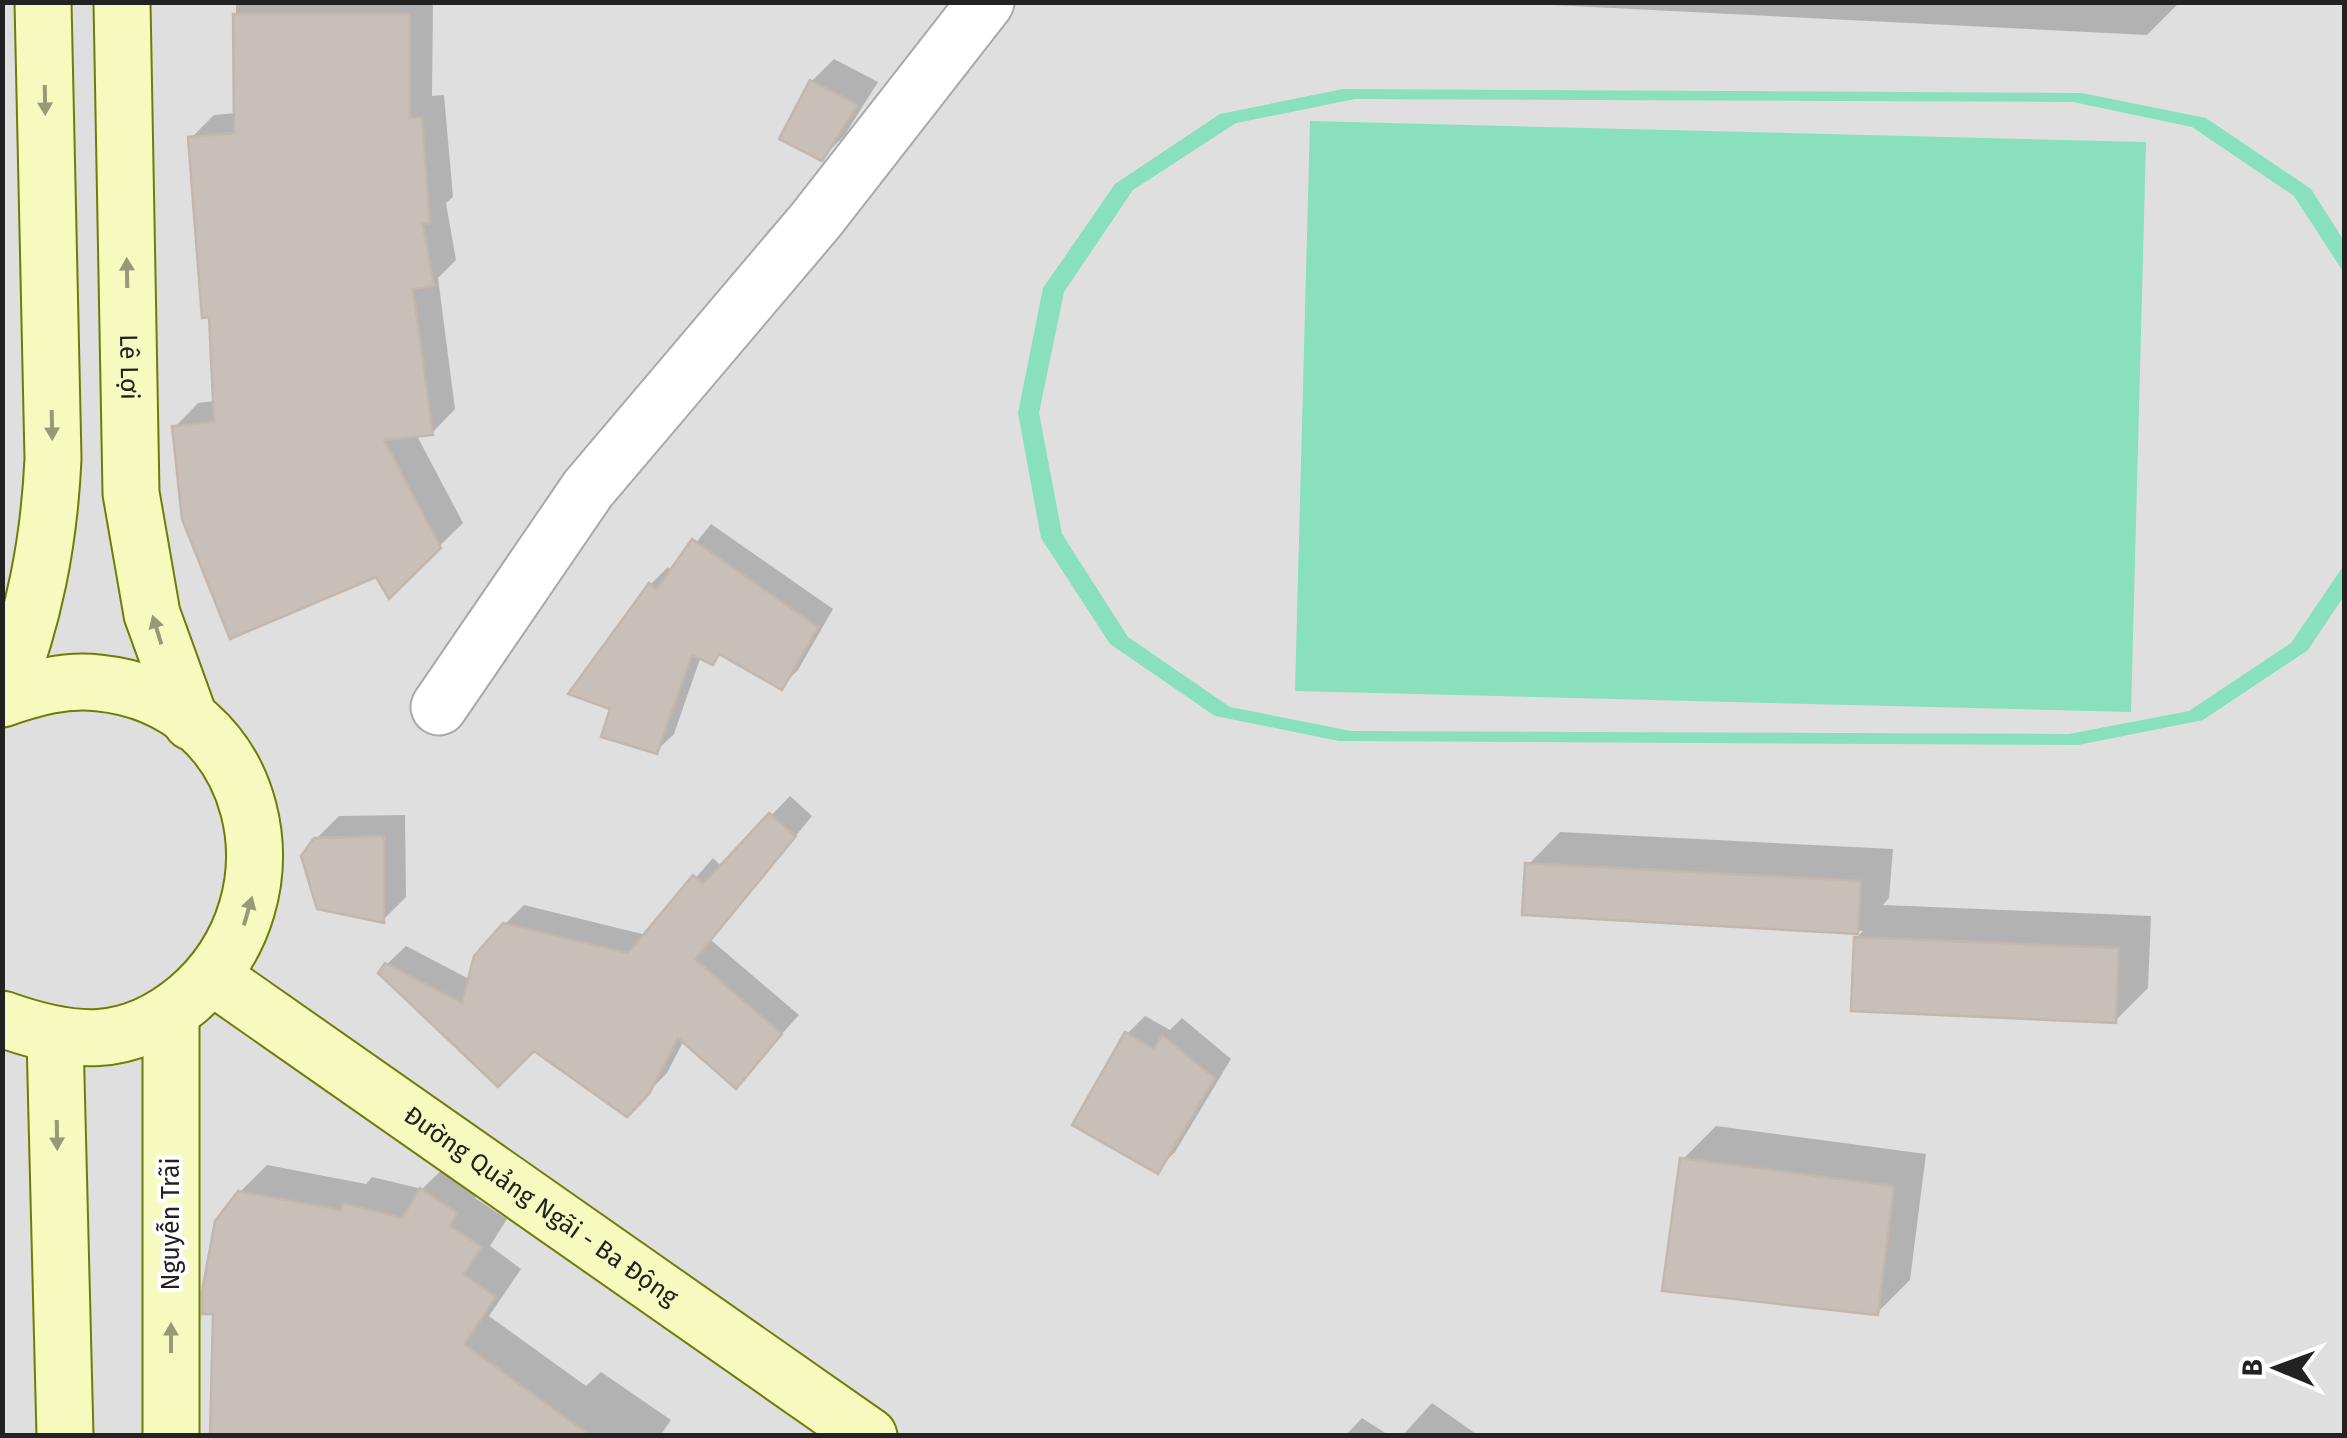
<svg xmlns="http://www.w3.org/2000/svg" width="2347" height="1438" viewBox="0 0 2347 1438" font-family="'Fira Sans',sans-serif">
	<rect width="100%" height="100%" fill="#f2efe9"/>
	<rect fill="#e0dfdf" x="3" y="3" width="2341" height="1432"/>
	<g fill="#88e0be">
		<path d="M 1343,89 L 2082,93 L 2206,118 L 2311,189 L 2344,241 L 2344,273 L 2294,196 L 2192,127 L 2073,102 L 1355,99 L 1236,123 L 1133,190 L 1064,292 L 1039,413 L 1062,534 L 1128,637 L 1230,707 L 1351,731 L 2069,734 L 2189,711 L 2291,643 L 2344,565 L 2344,596 L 2308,650 L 2203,720 L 2078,745 L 1339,741 L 1215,716 L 1110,644 L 1041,538 L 1018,413 L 1043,288 L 1115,184 L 1220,114 Z"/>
		<path d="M 1310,121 L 2146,142 L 2131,712 L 1295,691 Z"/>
	</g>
	<g fill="#0003">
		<path d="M 236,2 L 433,2 L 432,96 L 444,95 L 453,197 L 446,203 L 456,260 L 438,278 L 455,409 L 432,433 L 416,434 L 463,523 L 389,595 L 377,574 L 175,427 L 198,403 L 216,401 L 211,314 L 191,138 L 214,115 L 236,113 Z"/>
		<path d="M 1493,2 L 2180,2 L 2147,35 Z"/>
		<path d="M 834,59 L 878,82 L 844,136 L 822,158 L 782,138 L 812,81 Z"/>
		<path d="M 711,524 L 833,609 L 798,670 L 781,687 L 722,653 L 713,662 L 701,656 L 674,734 L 656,751 L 613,707 L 572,693 L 651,584 L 668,567 L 673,571 Z"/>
		<path d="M 790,796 L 812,816 L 711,940 L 799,1015 L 736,1085 L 684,1040 L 667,1073 L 627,1114 L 534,1048 L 387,964 L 406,946 L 471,980 L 505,924 L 524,905 L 646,935 L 713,858 L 722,867 Z"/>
		<path d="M 405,815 L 406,897 L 383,920 L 316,839 L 339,816 Z"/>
		<path d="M 1560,832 L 1893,849 L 1889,898 L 1883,905 L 2151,916 L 2148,988 L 2115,1021 L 1856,938 L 1863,931 L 1525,913 L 1528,865 Z"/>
		<path d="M 1145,1016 L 1170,1030 L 1182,1018 L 1231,1059 L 1175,1152 L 1157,1170 L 1127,1034 Z"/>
		<path d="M 1716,1126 L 1926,1154 L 1910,1280 L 1877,1313 L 1683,1159 Z"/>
		<path d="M 449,1163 L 483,1185 L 475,1198 L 507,1219 L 490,1246 L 521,1269 L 489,1316 L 586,1386 L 601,1372 L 671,1420 L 660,1436 L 212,1436 L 240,1192 L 267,1165 L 366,1184 L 372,1177 L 422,1189 Z"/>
		<path d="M 1432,1403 L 1479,1436 L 1402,1436 Z"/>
		<path d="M 1362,1418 L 1390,1436 L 1345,1436 Z"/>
	</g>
	<g fill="#c7bfb8" stroke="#c4b6ab" stroke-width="2.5">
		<path d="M 233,14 L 410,14 L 410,118 L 422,117 L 430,223 L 423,224 L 434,286 L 413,289 L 433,435 L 384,440 L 441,548 L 389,599 L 376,577 L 230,639 L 182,519 L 172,426 L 214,422 L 209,317 L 202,318 L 188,137 L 234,133 Z"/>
		<path d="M 810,80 L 858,105 L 822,161 L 779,139 Z"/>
		<path d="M 692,539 L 818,627 L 782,690 L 719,654 L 713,665 L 692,655 L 657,754 L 601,737 L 610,709 L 568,694 L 649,583 L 657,589 Z"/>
		<path d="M 769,813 L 796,836 L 695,959 L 782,1034 L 736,1089 L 678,1038 L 649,1094 L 627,1117 L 534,1051 L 498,1087 L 378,973 L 385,963 L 462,1003 L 474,956 L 503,923 L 628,953 L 693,875 L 703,884 Z"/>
		<path d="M 384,836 L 384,923 L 317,909 L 301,856 L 314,838 Z"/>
		<path d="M 1525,863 L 1861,881 L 1858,934 L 1522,915 Z"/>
		<path d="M 1854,937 L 2119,948 L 2116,1023 L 1851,1011 Z"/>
		<path d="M 1125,1032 L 1154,1049 L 1162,1035 L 1215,1078 L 1158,1174 L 1072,1125 Z"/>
		<path d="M 1680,1158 L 1894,1186 L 1878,1315 L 1662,1291 Z"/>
		<path d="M 420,1188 L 457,1213 L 450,1226 L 482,1247 L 464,1274 L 496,1297 L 464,1344 L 591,1436 L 210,1436 L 213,1314 L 202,1314 L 202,1292 L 215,1221 L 238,1191 L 341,1210 L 343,1203 L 402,1218 Z"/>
	</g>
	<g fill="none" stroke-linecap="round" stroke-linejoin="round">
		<g stroke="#a9a9a9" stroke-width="59">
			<path id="minor" d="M 439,707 L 588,489 L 816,220 L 986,2"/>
		</g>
		<g stroke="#707d05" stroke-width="59">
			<g id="secondary">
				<path id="s1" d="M 122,2 L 131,493 L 152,614 L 191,722"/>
				<path d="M 3,698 C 34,619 49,544 53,459 L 43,2"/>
				<path d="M 2,699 C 34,688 65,679 99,683 C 261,699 306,898 188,999 C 127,1050 72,1044 2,1019"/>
				<path id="s2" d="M 213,977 L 869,1436"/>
				<path d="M 55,1038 L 65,1436"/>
				<path d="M 171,1436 L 171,1013"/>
			</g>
		</g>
		<use href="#minor" stroke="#fff" stroke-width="55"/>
		<use href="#secondary" stroke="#f7fabf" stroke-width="55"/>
	</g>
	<defs><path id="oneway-solid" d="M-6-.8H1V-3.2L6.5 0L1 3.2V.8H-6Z" transform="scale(2.5)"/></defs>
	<g fill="#979978">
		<use href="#oneway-solid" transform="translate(45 100) rotate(89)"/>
		<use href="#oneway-solid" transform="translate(127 273) rotate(-91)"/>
		<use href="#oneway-solid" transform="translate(52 425) rotate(89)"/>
		<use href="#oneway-solid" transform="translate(157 630) rotate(-107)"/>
		<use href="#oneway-solid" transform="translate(248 911) rotate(-74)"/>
		<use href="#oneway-solid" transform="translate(57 1135) rotate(89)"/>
		<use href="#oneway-solid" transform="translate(171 1338) rotate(-90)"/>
	</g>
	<g text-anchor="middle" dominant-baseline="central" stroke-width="8" stroke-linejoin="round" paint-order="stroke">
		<g font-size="25" fill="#222" stroke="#fff">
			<text stroke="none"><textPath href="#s1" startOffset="365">Lê Lợi</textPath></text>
			<text stroke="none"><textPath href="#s2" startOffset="400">Đường Quảng Ngãi - Ba Động</textPath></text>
			<text transform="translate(171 1224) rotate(-90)">Nguyễn Trãi</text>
		</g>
	</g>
	<rect width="2347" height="1438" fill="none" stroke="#222222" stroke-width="10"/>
	<g transform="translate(2277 1368) rotate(271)" stroke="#ffffff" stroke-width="8" paint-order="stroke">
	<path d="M0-8L18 38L0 25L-18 38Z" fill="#222222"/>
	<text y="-15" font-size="28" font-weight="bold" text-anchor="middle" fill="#222222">B</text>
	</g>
</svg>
